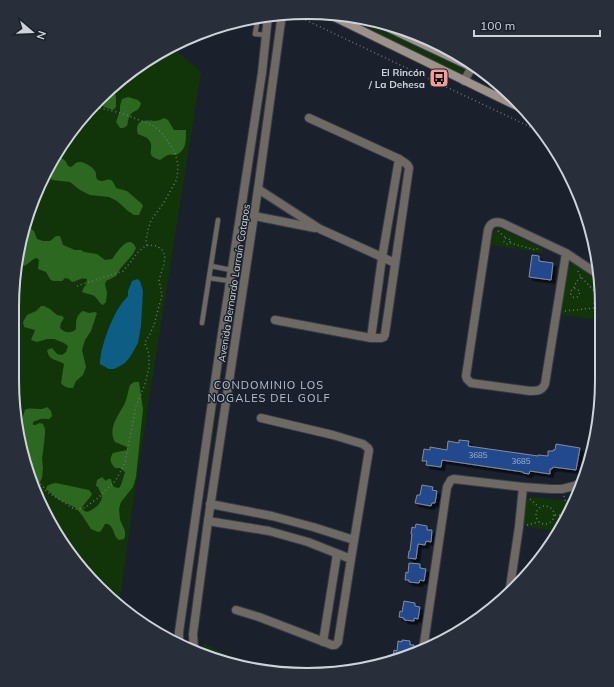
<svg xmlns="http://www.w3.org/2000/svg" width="614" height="687" viewBox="0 0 614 687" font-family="Mulish,sans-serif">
	<defs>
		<filter id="shadow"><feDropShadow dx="3.5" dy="3.5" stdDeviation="0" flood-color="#0009"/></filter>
	</defs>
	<rect width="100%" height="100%" fill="#1a212d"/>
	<g fill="#113509">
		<path d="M 337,14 L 351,16 L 459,67 L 464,71 L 462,73 L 457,73 Z"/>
		<path d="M 171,46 L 201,72 L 136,483 L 119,605 L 73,560 L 42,510 L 18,438 L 12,380 L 18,250 L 52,159 L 85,112 L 128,73 Z"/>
		<path d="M 493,81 L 502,86 L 514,99 L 489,87 L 488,82 Z"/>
		<path d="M 499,228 L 542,248 L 543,253 L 491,245 L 494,231 Z"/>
		<path d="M 573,263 L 600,282 L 601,288 L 601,320 L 561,315 L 568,265 Z"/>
		<path d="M 532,497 L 559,500 L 576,499 L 572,510 L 559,531 L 523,526 L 527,499 Z"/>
		<path d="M 203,643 L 255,670 L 249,669 L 204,654 Z"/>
	</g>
	<g fill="#2d6821">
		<path d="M 110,89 L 112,89 C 117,93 116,101 116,107 L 113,110 L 104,107 C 97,98 104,95 110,89 Z"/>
		<path d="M 128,97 L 138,100 L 141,103 C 139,113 133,109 130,116 C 128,118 128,123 127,126 L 123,128 L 120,128 L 116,122 L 120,111 L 120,106 L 122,99 Z"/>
		<path d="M 164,118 L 168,120 L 174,130 L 186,130 C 186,138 187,149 178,154 C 175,156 172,154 168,155 C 165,156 163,158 160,160 C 143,155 156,149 149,140 C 147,137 142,136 138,134 C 134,120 145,120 154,121 C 157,121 161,120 164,118 Z"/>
		<path d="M 60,158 C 65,159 66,162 68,166 L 71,167 C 74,165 76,162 79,162 C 84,161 93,167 95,171 C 97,174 95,178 98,180 C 103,183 107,178 111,180 C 114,182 115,186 116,188 L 127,191 L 142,204 L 143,206 L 139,215 L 134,215 L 128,211 L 117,201 L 109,197 L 90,195 L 80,190 L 70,182 L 52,180 C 46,169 48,160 60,158 Z"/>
		<path d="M 30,228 L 34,231 L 37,239 L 43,241 L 50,241 L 56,236 L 60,236 L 63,245 L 75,250 L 81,250 L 84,252 L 97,254 L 105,260 L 112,259 C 117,253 129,232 136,248 L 133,254 L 120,269 L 116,276 L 106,281 L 105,284 L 107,293 L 106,302 L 103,305 L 101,304 C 98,301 97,297 92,295 C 88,293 86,294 82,292 L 84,287 L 86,285 L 87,279 C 80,277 78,281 72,282 L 69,279 L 65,278 L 62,281 C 49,281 52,282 46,272 L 38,269 L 39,260 L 37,258 C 33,258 29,264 24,266 C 12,256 21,242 25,230 Z"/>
		<path d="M 41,306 L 44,306 L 50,309 L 57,315 L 62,316 L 64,318 L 61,323 L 60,328 C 65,333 71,334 76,329 C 76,321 76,315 83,311 L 89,313 L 95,312 L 97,313 L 91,331 L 85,340 L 82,350 L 86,367 L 83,375 L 76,381 L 73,388 C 67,388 64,387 61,383 L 64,364 C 58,359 49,362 47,350 L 52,348 L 57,354 L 62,355 L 66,352 L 68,346 L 64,343 L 54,339 L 47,339 L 37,342 L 31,340 L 35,330 L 24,327 L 23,322 L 27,315 L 29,314 L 36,311 Z"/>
		<path d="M 134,382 L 139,382 L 143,409 L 136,477 L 133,487 L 121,502 L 119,509 L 120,520 L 125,531 L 125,536 L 124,539 L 119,540 C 113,536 115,528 108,524 L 105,524 L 101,531 L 98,532 L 91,529 L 82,515 L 76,508 L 58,499 L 46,489 L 47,486 L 51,484 L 56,483 L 89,490 L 92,494 L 91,496 L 82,507 L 83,510 L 87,512 C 93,510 102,504 102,496 C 101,493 99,490 98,487 L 96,486 L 97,480 L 102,477 L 106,481 L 108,479 L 111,479 C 112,484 113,488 119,488 L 121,485 L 125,472 L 120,468 L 115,468 C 110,462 109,460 113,453 L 127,450 L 127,447 L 115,442 C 107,428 119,415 125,403 C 127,398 128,391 130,385 Z"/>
		<path d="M 47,407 L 51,411 L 52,416 C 49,421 46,418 41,419 C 39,419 36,421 33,422 L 33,425 L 35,425 L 40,423 L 43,424 L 45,429 L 45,434 L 43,452 L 42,458 L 43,469 L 42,478 L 38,486 L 34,486 L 18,438 L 17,427 L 20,425 L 25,410 C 33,406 38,412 47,407 Z"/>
	</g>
	<path fill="#0e5d85" d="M 137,279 L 140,281 L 143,291 L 141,326 L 138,343 L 130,357 L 125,363 L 120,366 L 114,369 L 109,369 L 100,364 C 100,348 112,316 122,303 C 123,301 126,299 128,296 L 128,291 L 132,281 Z"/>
	<g fill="#24498d" stroke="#838c9b" filter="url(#shadow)">
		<path d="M 532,255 L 539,256 L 539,261 L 553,263 L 551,280 L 529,277 Z"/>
		<path d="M 459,440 L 469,441 L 468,446 L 538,456 L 538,455 L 548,456 L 548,451 L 553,451 L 553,450 L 555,450 L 556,444 L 580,448 L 576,470 L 553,467 L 552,469 L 550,469 L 550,474 L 530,471 L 529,474 L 523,473 L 523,472 L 442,460 L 441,467 L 426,465 L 427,461 L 422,461 L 424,449 L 430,450 L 430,447 L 447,450 L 448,441 L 459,443 Z"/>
		<path d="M 422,485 L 433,487 L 432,490 L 437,491 L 435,503 L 432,503 L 431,506 L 415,503 L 417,495 L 420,495 Z"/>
		<path d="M 416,524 L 427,526 L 427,530 L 432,530 L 431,542 L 426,541 L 425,545 L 418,544 L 416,559 L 408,558 L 409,551 L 410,551 L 412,534 L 411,534 L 412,527 L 415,528 Z"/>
		<path d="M 409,563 L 420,564 L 420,568 L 426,569 L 424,581 L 420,580 L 419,583 L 409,582 L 409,580 L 405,580 L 406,572 L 408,573 Z"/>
		<path d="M 404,601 L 415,603 L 415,606 L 420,607 L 418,619 L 414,618 L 414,621 L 404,620 L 404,618 L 399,617 L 400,611 L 402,612 Z"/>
		<path d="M 402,640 L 410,641 L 410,645 L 414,645 L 413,654 L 402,658 L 393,657 L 394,650 L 397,651 L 398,641 L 402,642 Z"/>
	</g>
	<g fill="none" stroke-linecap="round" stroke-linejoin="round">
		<g stroke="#373d49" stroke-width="6">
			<g id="lane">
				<path d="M 258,18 L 255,34 L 266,35"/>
				<path d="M 211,266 L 231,270"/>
				<path d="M 209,278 L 230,281"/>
				<path d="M 202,323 L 218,220"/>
			</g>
		</g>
		<g stroke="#373d49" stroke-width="10">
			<g id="street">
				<path d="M 464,81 L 473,65"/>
				<path d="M 258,189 L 320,229 L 395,263"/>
				<path d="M 254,216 L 315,228"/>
				<path d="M 566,253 L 545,384 C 542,391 537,391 530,391 L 471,383 L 467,379 L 466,376 L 488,230 C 490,223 495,221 502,223 L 566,253 L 599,275"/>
				<path d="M 275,320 L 371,338 L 381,338 L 384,337 L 385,334 L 409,168 C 408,163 403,162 399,159 L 309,118"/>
				<path d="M 371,338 L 382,258 L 399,159"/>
				<path d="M 210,504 L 272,516 L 313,527 L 354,540"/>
				<path d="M 208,521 L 269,531 L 308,542 L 351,559"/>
				<path d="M 509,594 L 519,527 L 523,487"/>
				<path d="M 236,610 L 259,617 L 332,645 L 335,645 L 338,642 L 351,559 L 369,450 L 368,448 L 363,444 L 333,435 L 261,418"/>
				<path d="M 323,642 L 337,554"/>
				<path d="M 179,646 L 179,632 L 221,340 L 262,73 L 268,16"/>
				<path d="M 194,650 L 193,634 L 208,521 L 258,189 L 282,14"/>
				<path d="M 423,650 L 447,487 L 451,480 L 454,479 L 523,487 L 551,489 L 562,489 L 574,486 L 582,483"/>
			</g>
		</g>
		<g stroke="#373d49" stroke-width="10">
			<g id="secondary">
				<path d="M 328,14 L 525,110"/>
				<path d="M 376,22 L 484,73"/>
			</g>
		</g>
		<g stroke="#6c737d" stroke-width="1.5" stroke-dasharray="1 3" stroke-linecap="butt">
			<path d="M 291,13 L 545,134"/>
			<path d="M 92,106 L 124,114 L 154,126 L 162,133 L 175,152 L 178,165 L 177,179 L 163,204 L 151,220 L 148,230 L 146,240 L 147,246"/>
			<path d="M 498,231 L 506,238"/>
			<circle cx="507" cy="241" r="3"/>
			<path d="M 510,243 L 536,250 L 538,248"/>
			<path d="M 578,271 L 581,277 L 600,297"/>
			<path d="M 574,288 L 576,282 L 581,277"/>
			<circle cx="575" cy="293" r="4.5"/>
			<path d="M 15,309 L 21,310"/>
			<path d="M 565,311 L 594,308"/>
			<path d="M 601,313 L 596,310 C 592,304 595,299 601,297"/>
			<path d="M 33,483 L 35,482 L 42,485 L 46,491 L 74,509 L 80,509 L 86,507 L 99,497 L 116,480 L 125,463 L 136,406 L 145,384 L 149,367 L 149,356 L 148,351 L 145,344 L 146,340 L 150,334 L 154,325 L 162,295 L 159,280 L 164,264 L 165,255 L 162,250 L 157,246 L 149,245 L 147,246 L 144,247 L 136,254 L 130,263 L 123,271 L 77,286"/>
			<path d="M 564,496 L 568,509"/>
			<path d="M 530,499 L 539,507"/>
			<circle cx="545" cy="515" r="9"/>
			<path d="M 555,515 L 563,515"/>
			<path d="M 565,521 C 562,517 562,513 566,510 L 572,510"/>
			<path d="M 527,525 L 539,522"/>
		</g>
		<use href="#lane" stroke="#6f6964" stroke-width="4.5"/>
		<use href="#street" stroke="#6f6964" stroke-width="8"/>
		<use href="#secondary" stroke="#9d928a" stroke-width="8"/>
	</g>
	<defs>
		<g id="bus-square" transform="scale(1)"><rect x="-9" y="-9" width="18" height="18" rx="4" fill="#f59b99" stroke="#1a212d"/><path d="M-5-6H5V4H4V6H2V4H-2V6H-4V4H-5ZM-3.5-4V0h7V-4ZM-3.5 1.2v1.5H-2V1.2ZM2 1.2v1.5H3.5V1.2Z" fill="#111"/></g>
	</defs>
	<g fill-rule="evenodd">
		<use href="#bus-square" x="439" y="78"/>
	</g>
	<g text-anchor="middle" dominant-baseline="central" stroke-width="3" stroke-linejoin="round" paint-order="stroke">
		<g font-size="8" fill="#a4b0c8">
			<text x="478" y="455">3685</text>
			<text x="521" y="461">3685</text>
		</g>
		<g font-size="10" font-weight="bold" fill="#ced3db" stroke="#1a212d" text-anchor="end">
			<text x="425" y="72">El Rincón<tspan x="425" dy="12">/ La Dehesa</tspan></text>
		</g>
		<g font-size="10" fill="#ced3db" stroke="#1a212d">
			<text transform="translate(234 283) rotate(-81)">Avenida Bernardo Larraín Cotapos</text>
		</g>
		<g font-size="11" letter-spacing="1" fill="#b9c3d3" stroke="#1a212d">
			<text x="269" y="385">CONDOMINIO LOS<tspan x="269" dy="13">NOGALES DEL GOLF</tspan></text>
		</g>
	</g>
	<path d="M0 0H614V687H0ZM307 19H307A288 288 0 0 1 595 307V380A288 288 0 0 1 307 668H307A288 288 0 0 1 19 380V307A288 288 0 0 1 307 19Z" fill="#282f3b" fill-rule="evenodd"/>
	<path fill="none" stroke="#ced3db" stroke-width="2" d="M307 19H307A288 288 0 0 1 595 307V380A288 288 0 0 1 307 668H307A288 288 0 0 1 19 380V307A288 288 0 0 1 307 19Z"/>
	<g transform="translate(32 32) rotate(109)" stroke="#1a212d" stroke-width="3" paint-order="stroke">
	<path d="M0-3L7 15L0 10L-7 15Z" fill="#ced3db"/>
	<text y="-6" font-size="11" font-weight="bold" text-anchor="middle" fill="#ced3db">N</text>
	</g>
	<path d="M474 30v6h126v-6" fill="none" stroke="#ced3db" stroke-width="2"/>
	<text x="480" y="30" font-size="12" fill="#ced3db" stroke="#1a212d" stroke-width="3" paint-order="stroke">100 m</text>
</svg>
